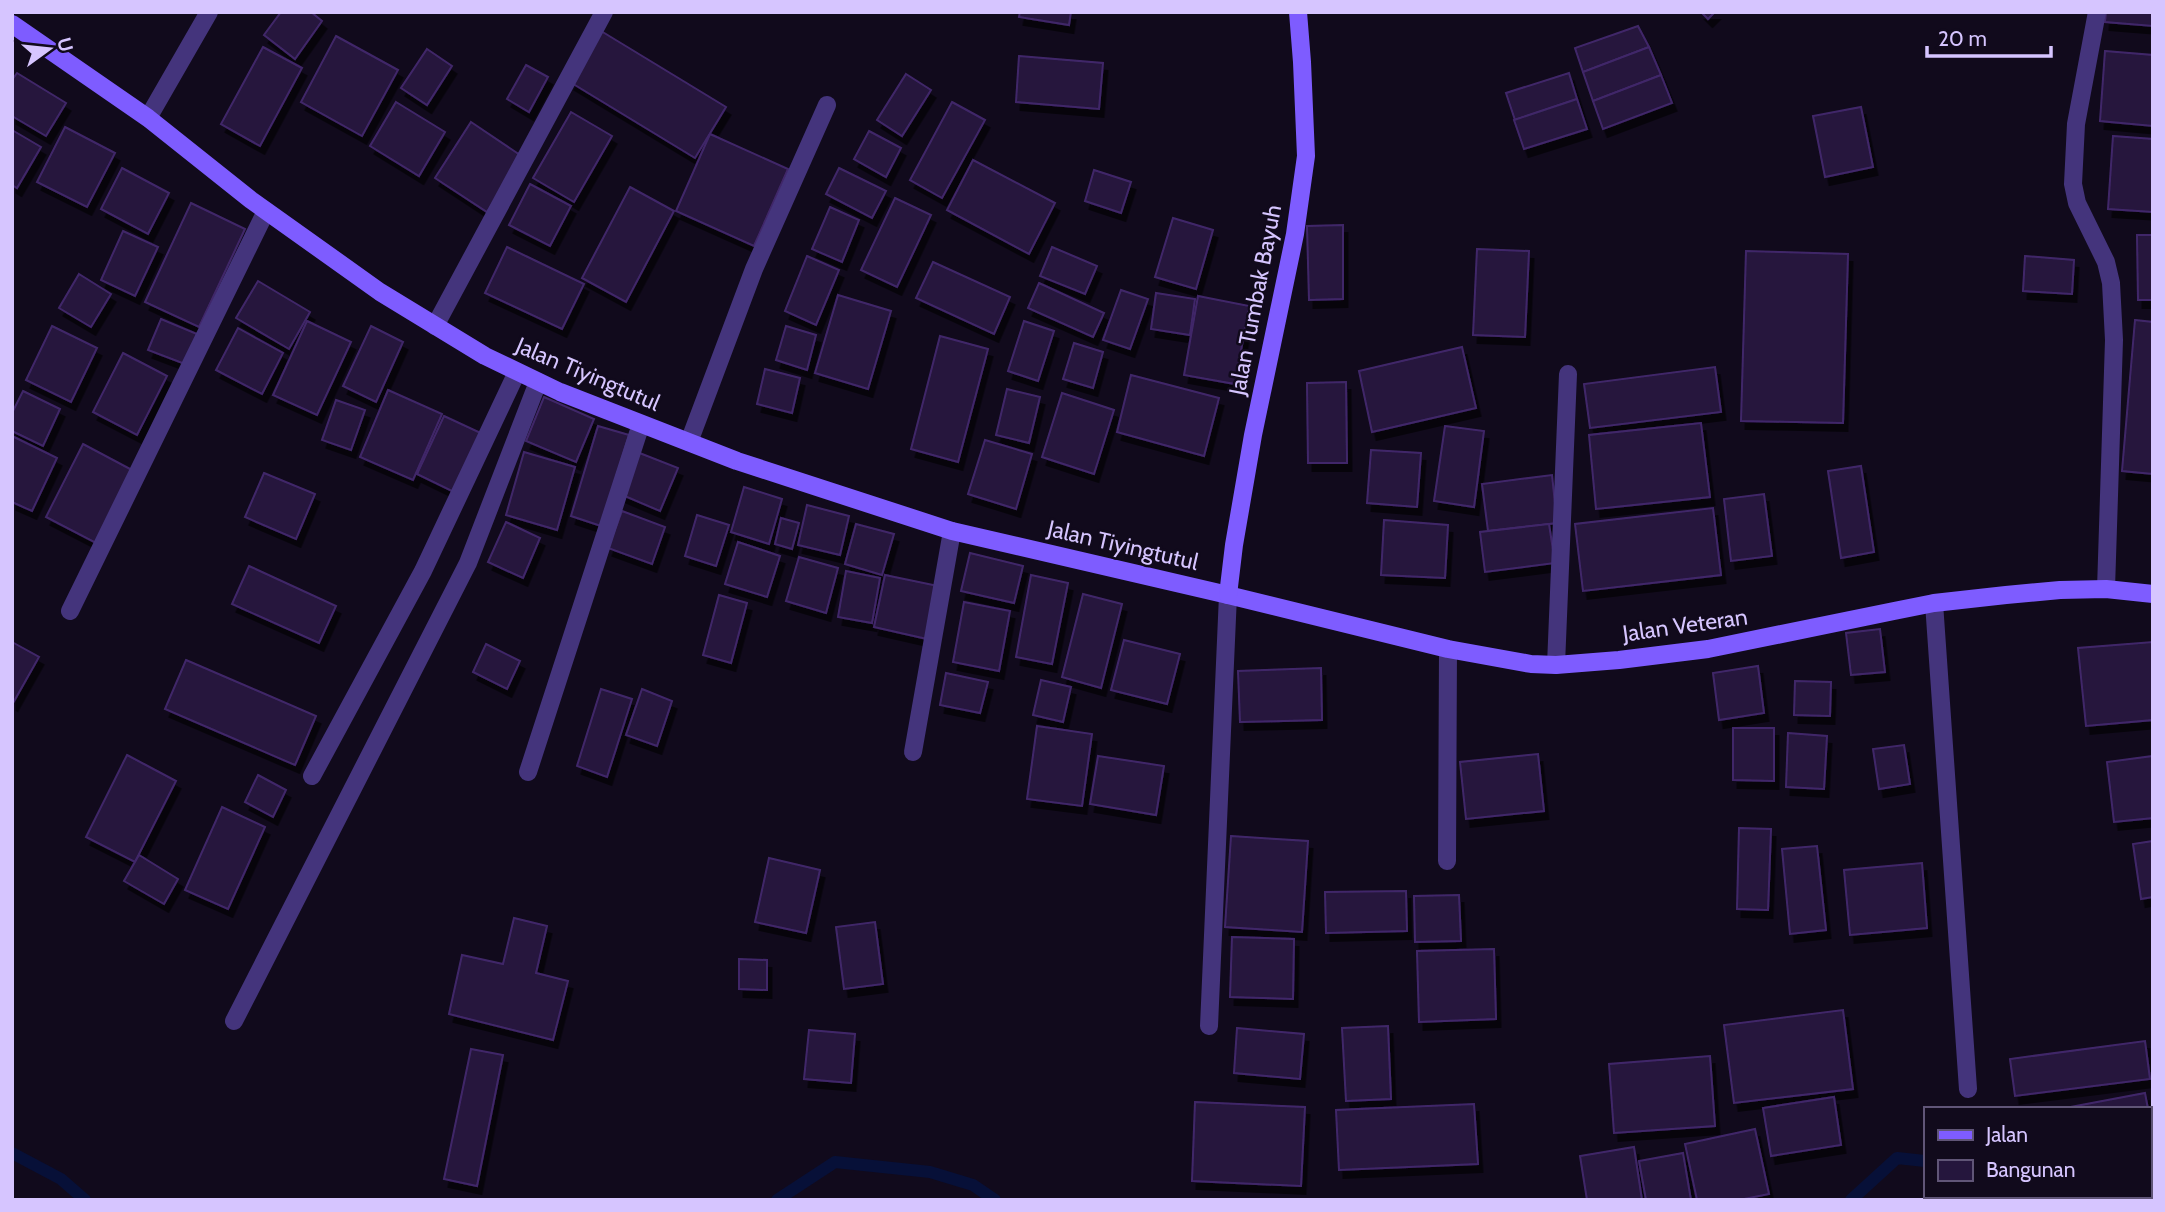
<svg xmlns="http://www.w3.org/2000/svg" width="2165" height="1212" viewBox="0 0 2165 1212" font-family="Cabin,sans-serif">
	<defs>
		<filter id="shadow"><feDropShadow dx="4.5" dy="8" stdDeviation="0" flood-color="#0009"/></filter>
	</defs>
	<rect width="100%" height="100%" fill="#110a1c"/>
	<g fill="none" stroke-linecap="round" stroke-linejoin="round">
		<g stroke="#071038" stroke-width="12">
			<path d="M 12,1153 L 61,1179 L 85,1200"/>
			<path d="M 777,1200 L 835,1162 L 930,1172 L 973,1185 L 995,1200"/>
			<path d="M 1851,1200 L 1897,1158 L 1925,1161"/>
		</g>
	</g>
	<g fill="#25163d" stroke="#412869" stroke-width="2" filter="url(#shadow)">
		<path d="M 281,12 L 311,12 L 322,21 L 295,59 L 264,35 Z"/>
		<path d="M 1020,12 L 1071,12 L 1069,25 L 1019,17 Z"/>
		<path d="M 1701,12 L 1715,12 L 1708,19 Z"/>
		<path d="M 2106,12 L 2153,12 L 2153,26 L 2105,22 Z"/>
		<path d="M 1638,26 L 1649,47 L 1583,72 L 1575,48 Z"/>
		<path d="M 601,31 L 726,107 L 695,158 L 570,82 Z"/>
		<path d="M 336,36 L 398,70 L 362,136 L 301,102 Z"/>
		<path d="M 263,47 L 302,68 L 260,146 L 221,124 Z"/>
		<path d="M 1649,47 L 1661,75 L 1593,101 L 1583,72 Z"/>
		<path d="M 427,49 L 452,66 L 427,105 L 401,88 Z"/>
		<path d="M 2105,51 L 2153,55 L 2153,126 L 2100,121 Z"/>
		<path d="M 1019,56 L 1103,63 L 1099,109 L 1016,102 Z"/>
		<path d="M 526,65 L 548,77 L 529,112 L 507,99 Z"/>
		<path d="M 17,73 L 66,103 L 46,136 L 12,116 L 12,80 Z"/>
		<path d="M 1569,73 L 1577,99 L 1515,120 L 1506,93 Z"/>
		<path d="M 906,74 L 931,90 L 902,136 L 877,120 Z"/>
		<path d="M 1661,75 L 1672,103 L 1603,129 L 1593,101 Z"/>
		<path d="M 1577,99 L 1587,129 L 1524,149 L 1514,120 Z"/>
		<path d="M 396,102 L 445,132 L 419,176 L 370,146 Z"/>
		<path d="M 952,102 L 985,120 L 942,198 L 910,180 Z"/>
		<path d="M 1861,107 L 1873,167 L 1825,177 L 1813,116 Z"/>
		<path d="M 571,112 L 612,136 L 574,202 L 533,178 Z"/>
		<path d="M 471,122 L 523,157 L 487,212 L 435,178 Z"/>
		<path d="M 65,127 L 115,153 L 87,207 L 37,182 Z"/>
		<path d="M 12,130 L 41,147 L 17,188 L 12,185 Z"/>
		<path d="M 869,131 L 901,148 L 886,177 L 854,159 Z"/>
		<path d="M 710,134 L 788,169 L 754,246 L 676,211 Z"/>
		<path d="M 2113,136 L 2153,139 L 2153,212 L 2108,209 Z"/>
		<path d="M 973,160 L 1055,203 L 1029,254 L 947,210 Z"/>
		<path d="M 122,168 L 169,193 L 148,234 L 101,209 Z"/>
		<path d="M 839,168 L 886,191 L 872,218 L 826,194 Z"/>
		<path d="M 1094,170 L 1131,182 L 1121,213 L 1085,201 Z"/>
		<path d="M 530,184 L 571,206 L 550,246 L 509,225 Z"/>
		<path d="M 630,187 L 674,211 L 626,302 L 582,278 Z"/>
		<path d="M 895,198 L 931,215 L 897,287 L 861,270 Z"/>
		<path d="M 191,203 L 245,229 L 199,327 L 145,302 Z"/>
		<path d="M 830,207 L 859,220 L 842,262 L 812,249 Z"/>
		<path d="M 1173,218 L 1213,230 L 1196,289 L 1155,277 Z"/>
		<path d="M 1343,225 L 1343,299 L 1309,300 L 1307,226 Z"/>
		<path d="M 123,231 L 158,247 L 135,296 L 101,280 Z"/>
		<path d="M 2137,235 L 2153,235 L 2153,300 L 2138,300 Z"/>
		<path d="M 507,247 L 584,284 L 562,329 L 485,293 Z"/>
		<path d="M 1052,247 L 1097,266 L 1085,294 L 1040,276 Z"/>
		<path d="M 1477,249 L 1529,251 L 1525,337 L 1473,335 Z"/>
		<path d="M 1746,251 L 1848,254 L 1843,423 L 1741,421 Z"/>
		<path d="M 807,256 L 839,270 L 816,325 L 785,311 Z"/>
		<path d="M 2025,256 L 2074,260 L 2072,294 L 2023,291 Z"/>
		<path d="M 933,262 L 1010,297 L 994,334 L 916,298 Z"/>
		<path d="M 79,274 L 111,294 L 91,327 L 59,308 Z"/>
		<path d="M 258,281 L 310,312 L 289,349 L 236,318 Z"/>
		<path d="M 1039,283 L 1104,313 L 1093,337 L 1028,308 Z"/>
		<path d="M 1121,290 L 1148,299 L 1130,349 L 1103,340 Z"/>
		<path d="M 1156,293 L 1195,299 L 1190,335 L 1151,329 Z"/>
		<path d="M 838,295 L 891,311 L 868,389 L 815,373 Z"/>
		<path d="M 1198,296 L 1249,306 L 1235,384 L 1184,375 Z"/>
		<path d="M 161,319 L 197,334 L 185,364 L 148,350 Z"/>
		<path d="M 2135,320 L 2153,322 L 2153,474 L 2122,471 Z"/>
		<path d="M 307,321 L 351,342 L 317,415 L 273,395 Z"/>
		<path d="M 1024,321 L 1054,331 L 1038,381 L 1008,371 Z"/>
		<path d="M 52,326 L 97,348 L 71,402 L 26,380 Z"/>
		<path d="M 371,326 L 403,342 L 376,402 L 343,386 Z"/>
		<path d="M 786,326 L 816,335 L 807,370 L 776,360 Z"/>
		<path d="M 238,328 L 283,353 L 262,394 L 216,370 Z"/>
		<path d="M 940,336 L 988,349 L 958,462 L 911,449 Z"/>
		<path d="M 1074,343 L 1103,352 L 1093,388 L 1063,379 Z"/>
		<path d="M 1462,347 L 1476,408 L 1372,432 L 1359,371 Z"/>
		<path d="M 123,353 L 167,376 L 137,435 L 93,412 Z"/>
		<path d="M 1715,367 L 1721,412 L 1590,428 L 1584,384 Z"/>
		<path d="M 765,369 L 800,378 L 792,413 L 757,404 Z"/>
		<path d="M 1131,375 L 1219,398 L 1204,456 L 1117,432 Z"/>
		<path d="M 1346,382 L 1347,463 L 1308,463 L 1307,383 Z"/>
		<path d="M 1007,389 L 1040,397 L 1029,443 L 996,435 Z"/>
		<path d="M 388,390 L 442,414 L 413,480 L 360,457 Z"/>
		<path d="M 23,391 L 60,409 L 43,446 L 12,431 L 12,413 Z"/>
		<path d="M 1062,393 L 1114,410 L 1094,474 L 1042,457 Z"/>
		<path d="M 544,397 L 594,419 L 576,462 L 526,441 Z"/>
		<path d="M 336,400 L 365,410 L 351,450 L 322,440 Z"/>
		<path d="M 444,416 L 485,435 L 458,494 L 417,474 Z"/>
		<path d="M 1701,423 L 1710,497 L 1596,509 L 1589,435 Z"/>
		<path d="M 598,426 L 629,435 L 601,526 L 571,516 Z"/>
		<path d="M 1445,426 L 1484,431 L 1474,507 L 1434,501 Z"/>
		<path d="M 12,436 L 57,458 L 32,511 L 12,502 Z"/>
		<path d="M 985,440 L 1032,454 L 1016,509 L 968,494 Z"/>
		<path d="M 83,444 L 132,470 L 96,543 L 46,517 Z"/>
		<path d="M 1371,450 L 1421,453 L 1417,507 L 1367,503 Z"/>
		<path d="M 524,452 L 575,467 L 557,530 L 506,515 Z"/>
		<path d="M 637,452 L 678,468 L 660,511 L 620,494 Z"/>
		<path d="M 1861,466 L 1874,552 L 1841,558 L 1828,471 Z"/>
		<path d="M 264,473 L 315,494 L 296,539 L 245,517 Z"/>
		<path d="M 1552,475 L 1557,523 L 1488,531 L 1482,484 Z"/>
		<path d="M 744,487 L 782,499 L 769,544 L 731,532 Z"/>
		<path d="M 1764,494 L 1772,556 L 1731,561 L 1724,499 Z"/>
		<path d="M 807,505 L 849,516 L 840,555 L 798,545 Z"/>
		<path d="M 1713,508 L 1721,575 L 1583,591 L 1575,524 Z"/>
		<path d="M 622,511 L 665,527 L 652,564 L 608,548 Z"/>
		<path d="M 697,515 L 729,525 L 716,566 L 685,556 Z"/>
		<path d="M 781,518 L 799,523 L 792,549 L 775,544 Z"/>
		<path d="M 1384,520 L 1448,525 L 1445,578 L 1381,575 Z"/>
		<path d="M 506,522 L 540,538 L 523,578 L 488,562 Z"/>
		<path d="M 856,524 L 894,534 L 882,575 L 845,564 Z"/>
		<path d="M 1549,524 L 1555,563 L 1485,572 L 1480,532 Z"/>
		<path d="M 738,542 L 780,556 L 767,597 L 725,584 Z"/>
		<path d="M 970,553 L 1023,566 L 1014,603 L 961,591 Z"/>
		<path d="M 799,557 L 838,568 L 826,613 L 786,601 Z"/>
		<path d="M 249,566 L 336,606 L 319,643 L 232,604 Z"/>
		<path d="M 846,571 L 880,578 L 872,623 L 838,617 Z"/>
		<path d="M 885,575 L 938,586 L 927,639 L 874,627 Z"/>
		<path d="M 1031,575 L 1068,583 L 1052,664 L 1016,657 Z"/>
		<path d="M 1083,594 L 1122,604 L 1101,688 L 1062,677 Z"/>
		<path d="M 719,595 L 747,603 L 731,663 L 703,655 Z"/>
		<path d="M 964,602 L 1010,611 L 999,671 L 953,662 Z"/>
		<path d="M 1880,629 L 1885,672 L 1851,675 L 1846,633 Z"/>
		<path d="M 1124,640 L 1180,654 L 1167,704 L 1111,690 Z"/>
		<path d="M 12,642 L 39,657 L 13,703 L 12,702 Z"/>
		<path d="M 2153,642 L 2153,720 L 2086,726 L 2078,648 Z"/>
		<path d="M 486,644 L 520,661 L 507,689 L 473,672 Z"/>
		<path d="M 186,660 L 316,716 L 295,765 L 165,709 Z"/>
		<path d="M 1758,666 L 1764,713 L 1719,720 L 1713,673 Z"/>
		<path d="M 1321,668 L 1322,720 L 1240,722 L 1238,671 Z"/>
		<path d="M 946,673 L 988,682 L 980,713 L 940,705 Z"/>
		<path d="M 1041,680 L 1071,687 L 1063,722 L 1033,715 Z"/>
		<path d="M 1795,681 L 1831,682 L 1830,716 L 1794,715 Z"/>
		<path d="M 601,689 L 632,699 L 607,777 L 577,766 Z"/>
		<path d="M 642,689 L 672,701 L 657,746 L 626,735 Z"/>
		<path d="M 1037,726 L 1092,734 L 1082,806 L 1027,799 Z"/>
		<path d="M 1733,728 L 1774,728 L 1774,781 L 1733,780 Z"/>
		<path d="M 1788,733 L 1827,736 L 1824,789 L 1786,787 Z"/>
		<path d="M 1904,745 L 1910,784 L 1879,789 L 1873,749 Z"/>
		<path d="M 1538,754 L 1544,811 L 1466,819 L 1460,762 Z"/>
		<path d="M 127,755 L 176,781 L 135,862 L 86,837 Z"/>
		<path d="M 1098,756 L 1164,766 L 1156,815 L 1090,804 Z"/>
		<path d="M 2153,756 L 2153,818 L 2114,822 L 2107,762 Z"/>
		<path d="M 258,775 L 286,790 L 273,817 L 245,802 Z"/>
		<path d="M 222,807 L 265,827 L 228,909 L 185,890 Z"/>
		<path d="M 1739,828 L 1771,829 L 1768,910 L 1737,909 Z"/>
		<path d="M 1231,836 L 1308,841 L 1302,932 L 1225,927 Z"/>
		<path d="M 2153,841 L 2153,897 L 2141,899 L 2133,844 Z"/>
		<path d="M 1817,846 L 1826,930 L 1790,934 L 1782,849 Z"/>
		<path d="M 139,855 L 178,879 L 164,904 L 124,881 Z"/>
		<path d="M 769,858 L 820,870 L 806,933 L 755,922 Z"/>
		<path d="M 1922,863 L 1927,928 L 1850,935 L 1844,870 Z"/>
		<path d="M 1406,891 L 1407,931 L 1326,933 L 1325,892 Z"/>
		<path d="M 1459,895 L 1461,941 L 1415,942 L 1414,896 Z"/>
		<path d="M 514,918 L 547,926 L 536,973 L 568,981 L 553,1040 L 449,1014 L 462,955 L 503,964 Z"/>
		<path d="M 875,922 L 883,984 L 844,989 L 836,927 Z"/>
		<path d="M 1232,937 L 1294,939 L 1293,999 L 1230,997 Z"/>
		<path d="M 1494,949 L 1496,1019 L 1419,1022 L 1417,951 Z"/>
		<path d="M 739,959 L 767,960 L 767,990 L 739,989 Z"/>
		<path d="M 1843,1010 L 1853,1089 L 1734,1103 L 1724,1025 Z"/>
		<path d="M 1388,1026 L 1391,1099 L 1346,1101 L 1342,1028 Z"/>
		<path d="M 1237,1028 L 1304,1034 L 1300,1079 L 1234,1073 Z"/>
		<path d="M 809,1030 L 855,1034 L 851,1083 L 804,1079 Z"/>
		<path d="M 2145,1041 L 2150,1079 L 2015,1096 L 2010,1059 Z"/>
		<path d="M 471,1049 L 503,1055 L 477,1186 L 444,1179 Z"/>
		<path d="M 1710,1056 L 1715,1126 L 1614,1133 L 1609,1064 Z"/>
		<path d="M 2145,1093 L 2148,1109 L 2060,1109 Z"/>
		<path d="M 1834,1097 L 1841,1145 L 1771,1156 L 1763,1108 Z"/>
		<path d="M 1195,1102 L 1305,1107 L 1301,1186 L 1192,1181 Z"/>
		<path d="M 1474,1104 L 1478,1164 L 1339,1170 L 1336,1110 Z"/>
		<path d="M 2149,1116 L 2153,1134 L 2153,1149 L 2149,1150 Z"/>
		<path d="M 1755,1129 L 1769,1194 L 1739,1200 L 1697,1200 L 1685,1144 Z"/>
		<path d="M 1634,1147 L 1642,1200 L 1587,1200 L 1580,1156 Z"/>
		<path d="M 1683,1153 L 1691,1200 L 1646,1200 L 1639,1161 Z"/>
	</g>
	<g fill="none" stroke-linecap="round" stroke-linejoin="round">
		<g stroke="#44347c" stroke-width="18">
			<path d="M 435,326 L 604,12"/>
			<path d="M 689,442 L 754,269 L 827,105"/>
		</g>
		<g stroke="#44347c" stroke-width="18">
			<path d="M 2097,12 L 2076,124 L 2073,184 L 2077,203 L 2106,262 L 2111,283 L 2114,340 L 2106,589"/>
			<path d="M 148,118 L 209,12"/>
			<path d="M 1934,603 L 1968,1089"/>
			<path d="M 70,611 L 266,211"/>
			<path d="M 1556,665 L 1568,374"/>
			<path d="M 913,752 L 952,531"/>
			<path d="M 528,772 L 641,424"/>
			<path d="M 312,776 L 423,571 L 517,372"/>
			<path d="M 1447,861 L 1448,649"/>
			<path d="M 234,1021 L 468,563 L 538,382"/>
			<path d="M 1209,1026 L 1228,595"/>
		</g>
		<g stroke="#7e5cff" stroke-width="18">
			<path d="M 12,24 L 148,118 L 251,200 L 380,292 L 485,356 L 560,392 L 737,461 L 952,531 L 1228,595 L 1448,649 L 1531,664 L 1556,665 L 1619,660 L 1708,649 L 1894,611 L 1934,603 L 2006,595 L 2060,590 L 2106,589 L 2153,594"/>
			<path d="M 1228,595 L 1234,545 L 1253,435 L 1295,234 L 1306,156 L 1302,62 L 1298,12"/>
		</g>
	</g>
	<g text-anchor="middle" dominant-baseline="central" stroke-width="5" stroke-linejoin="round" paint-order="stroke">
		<g font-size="23" fill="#d6c5ff" stroke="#110a1c">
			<text transform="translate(1255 300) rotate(-79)">Jalan Tumbak Bayuh</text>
			<text transform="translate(588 374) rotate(23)">Jalan Tiyingtutul</text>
			<text transform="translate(1123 545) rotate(13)">Jalan Tiyingtutul</text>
			<text transform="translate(1685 625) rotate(-8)">Jalan Veteran</text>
		</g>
	</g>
	<rect width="2165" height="1212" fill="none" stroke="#d6c5ff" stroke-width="28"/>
	<rect x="1924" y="1107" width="228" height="91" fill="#110a1c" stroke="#605577" stroke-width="2"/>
	<rect x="1938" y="1130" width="35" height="10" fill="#7e5cff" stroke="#605577" stroke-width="2"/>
	<text x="1986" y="1142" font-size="21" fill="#d6c5ff">Jalan</text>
	<rect x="1938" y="1160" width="35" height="21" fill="#25163d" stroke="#605577" stroke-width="2"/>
	<text x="1986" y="1177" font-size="21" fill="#d6c5ff">Bangunan</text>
	<g transform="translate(49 49) rotate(75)" stroke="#110a1c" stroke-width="5" paint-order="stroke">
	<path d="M0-5L12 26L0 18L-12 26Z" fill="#d6c5ff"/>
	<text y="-10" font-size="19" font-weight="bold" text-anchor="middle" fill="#d6c5ff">U</text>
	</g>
	<path d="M1927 46v10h124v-10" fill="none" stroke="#d6c5ff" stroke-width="3.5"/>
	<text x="1938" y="46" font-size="21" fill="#d6c5ff" stroke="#110a1c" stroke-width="5" paint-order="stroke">20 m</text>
</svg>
